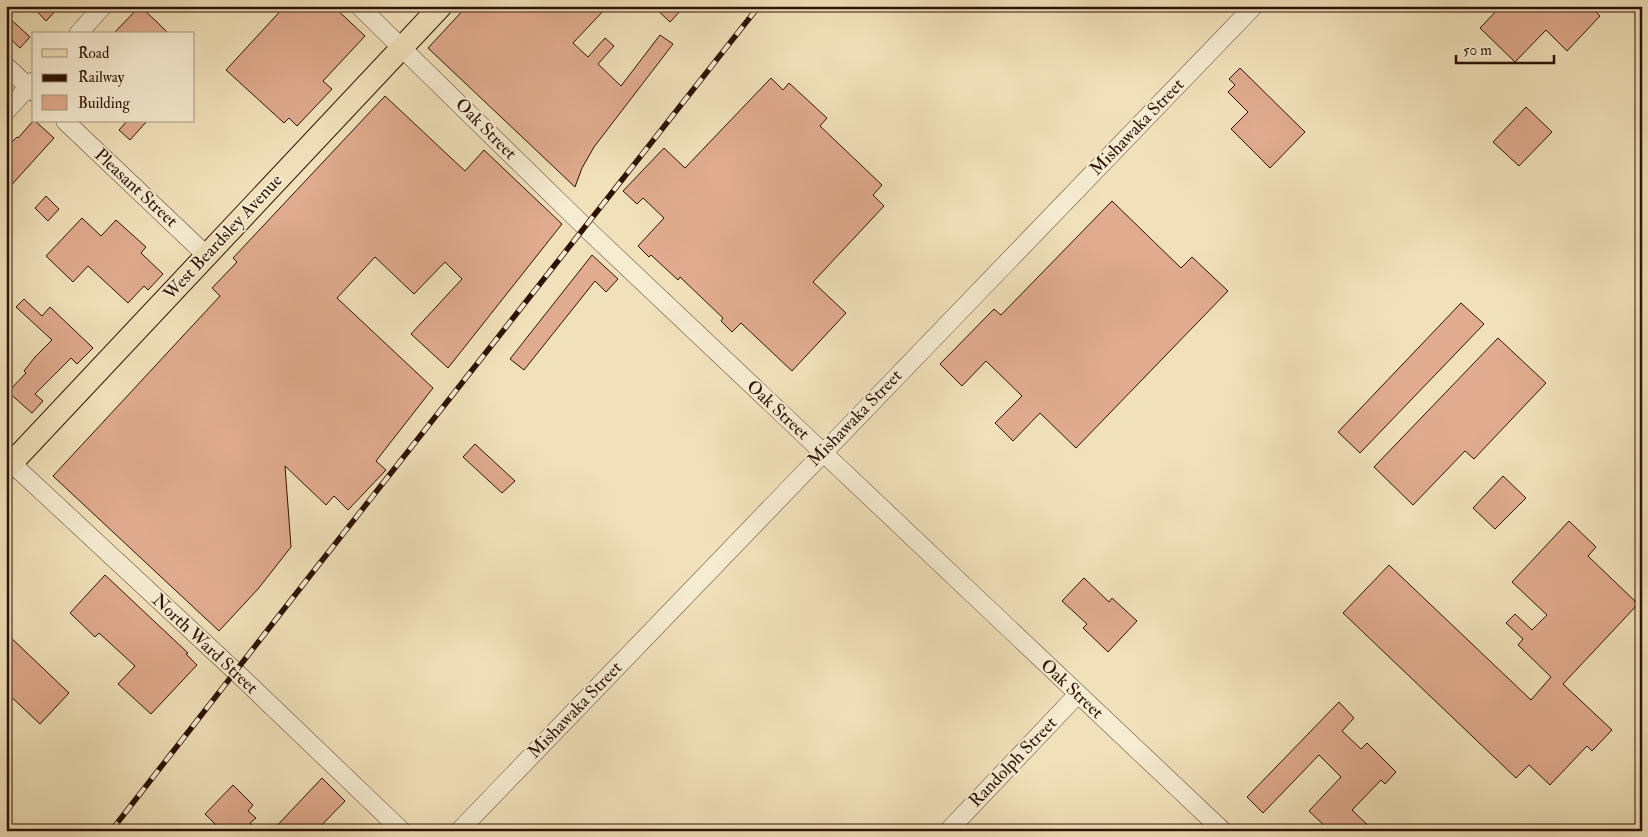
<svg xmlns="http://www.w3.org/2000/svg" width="1648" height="837" viewBox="0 0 1648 837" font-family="'IM FELL Double Pica',serif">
	<rect width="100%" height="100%" fill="#f1e1ba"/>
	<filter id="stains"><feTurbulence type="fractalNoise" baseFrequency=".004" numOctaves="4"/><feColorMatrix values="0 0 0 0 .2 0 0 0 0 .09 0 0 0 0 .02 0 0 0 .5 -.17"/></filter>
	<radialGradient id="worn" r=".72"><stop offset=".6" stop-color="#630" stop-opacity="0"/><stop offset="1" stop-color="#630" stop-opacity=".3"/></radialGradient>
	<g fill="#e0ab8e" stroke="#2d1205">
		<path d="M 32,6 L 60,6 L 46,21 Z"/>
		<path d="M 140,6 L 159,24 L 169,34 L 113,34 Z"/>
		<path d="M 285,6 L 333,6 L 365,36 L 323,81 L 332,89 L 297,126 L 289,118 L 284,123 L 226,70 Z"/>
		<path d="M 467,6 L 608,6 L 573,43 L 588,57 L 605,38 L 614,46 L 598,64 L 621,86 L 660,35 L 673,44 L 594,147 L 582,168 L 575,187 L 428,48 Z"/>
		<path d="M 653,6 L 685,6 L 670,22 Z"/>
		<path d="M 1501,6 L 1590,6 L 1600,16 L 1567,51 L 1546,30 L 1515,62 L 1480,28 Z"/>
		<path d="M 6,15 L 30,37 L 20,48 L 6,35 Z"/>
		<path d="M 1240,68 L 1305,132 L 1270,168 L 1231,129 L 1248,112 L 1228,92 L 1235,85 L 1229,79 Z"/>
		<path d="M 771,78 L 783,90 L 789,83 L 827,118 L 820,126 L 882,185 L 873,195 L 884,206 L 813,282 L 846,313 L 792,371 L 741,323 L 732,332 L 721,321 L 723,318 L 680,277 L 678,280 L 651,255 L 649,257 L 638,246 L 664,218 L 643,198 L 637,204 L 623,191 L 664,148 L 685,168 Z"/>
		<path d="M 385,96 L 465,171 L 484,150 L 562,224 L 448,368 L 411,334 L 462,279 L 445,262 L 414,294 L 375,257 L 337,298 L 433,388 L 376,461 L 386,470 L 348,510 L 334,496 L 326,505 L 285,466 L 291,547 L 258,589 L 219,631 L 53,476 L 220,296 L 212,288 L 237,262 L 233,258 Z"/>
		<path d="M 1526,107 L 1552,132 L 1519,166 L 1493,142 Z"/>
		<path d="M 34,120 L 54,138 L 6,191 L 6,148 L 17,137 L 18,138 Z"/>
		<path d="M 127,121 L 147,121 L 130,140 L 119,130 Z"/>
		<path d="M 46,196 L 59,209 L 48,221 L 35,208 Z"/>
		<path d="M 1112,201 L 1181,268 L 1192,257 L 1228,291 L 1076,448 L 1040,413 L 1013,441 L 995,423 L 1022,396 L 986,361 L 962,386 L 940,364 L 994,309 L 1001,315 Z"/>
		<path d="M 82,218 L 101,236 L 116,220 L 146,247 L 141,253 L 163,274 L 148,290 L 144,286 L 128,303 L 88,266 L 73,282 L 46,256 Z"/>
		<path d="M 592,255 L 618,279 L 606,292 L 595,281 L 524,370 L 510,359 Z"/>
		<path d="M 24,299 L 42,316 L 50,307 L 93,348 L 77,364 L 71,358 L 35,394 L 43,401 L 32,413 L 8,392 L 26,373 L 24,371 L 35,357 L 52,340 L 16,307 Z"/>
		<path d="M 1461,303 L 1484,324 L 1360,453 L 1338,432 Z"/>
		<path d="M 1498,338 L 1546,383 L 1474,459 L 1465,451 L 1413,505 L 1374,467 Z"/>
		<path d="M 475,444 L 515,481 L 502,493 L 463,457 Z"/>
		<path d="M 1503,476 L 1526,498 L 1495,529 L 1473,508 Z"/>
		<path d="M 1569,521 L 1596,547 L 1588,556 L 1638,604 L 1563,684 L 1612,730 L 1592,751 L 1587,746 L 1550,785 L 1529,765 L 1516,778 L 1343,613 L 1389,565 L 1531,700 L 1551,677 L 1518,645 L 1523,639 L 1506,623 L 1515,614 L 1532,630 L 1547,615 L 1512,582 Z"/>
		<path d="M 105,575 L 188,653 L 186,654 L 197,665 L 151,714 L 118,684 L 135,666 L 99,633 L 95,637 L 70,613 Z"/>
		<path d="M 1084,578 L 1109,602 L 1112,598 L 1137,621 L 1108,652 L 1083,628 L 1087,624 L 1062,601 Z"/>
		<path d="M 6,633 L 69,693 L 40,724 L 6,692 Z"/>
		<path d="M 1339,702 L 1354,718 L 1342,731 L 1361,749 L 1367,743 L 1396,772 L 1385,784 L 1381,780 L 1352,810 L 1374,831 L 1330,831 L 1309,811 L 1341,777 L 1319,755 L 1263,813 L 1247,797 Z"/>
		<path d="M 322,778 L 345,801 L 316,831 L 272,831 Z"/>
		<path d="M 233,785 L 253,805 L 248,811 L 256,818 L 250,823 L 258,831 L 212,831 L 217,826 L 205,814 Z"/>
	</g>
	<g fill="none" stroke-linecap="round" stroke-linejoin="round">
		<g stroke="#5e4632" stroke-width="19">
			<g id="minor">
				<path d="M 359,6 L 590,232 L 1223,831"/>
				<path d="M 78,34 L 103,6"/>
				<path d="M 6,66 L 34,92"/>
				<path d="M 6,111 L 34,81"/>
				<path d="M 65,121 L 206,255"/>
				<path d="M 6,458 L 236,672 L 402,831"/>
				<path d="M 459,831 L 1254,6"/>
				<path d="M 948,831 L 1078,694"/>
			</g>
		</g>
		<g stroke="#2d1205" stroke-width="24">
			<path id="major" d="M 6,469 L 441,6"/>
		</g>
		<use href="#minor" stroke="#f6ecd2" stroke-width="18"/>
		<use href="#major" stroke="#f1e1ba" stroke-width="22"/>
		<g stroke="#2d1205" stroke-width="5.5">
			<path id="rail" d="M 111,831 L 309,577 L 759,6"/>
		</g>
		<use href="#rail" stroke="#f6ecd2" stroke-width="4" stroke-dasharray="11" stroke-linecap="butt"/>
	</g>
	<g text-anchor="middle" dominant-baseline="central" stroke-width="4" stroke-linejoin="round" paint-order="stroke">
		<g font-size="18" fill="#2d1205" stroke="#f6ecd2">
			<text transform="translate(1137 127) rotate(-46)">Mishawaka Street</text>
			<text transform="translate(486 129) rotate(45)">Oak Street</text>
			<text transform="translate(136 188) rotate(43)">Pleasant Street</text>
			<text transform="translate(223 237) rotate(-47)">West Beardsley Avenue</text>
			<text transform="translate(778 410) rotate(43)">Oak Street</text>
			<text transform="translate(855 418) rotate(-46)">Mishawaka Street</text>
			<text transform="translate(205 644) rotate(43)">North Ward Street</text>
			<text transform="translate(1072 689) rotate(43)">Oak Street</text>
			<text transform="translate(575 710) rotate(-46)">Mishawaka Street</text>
			<text transform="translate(1013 762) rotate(-46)">Randolph Street</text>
		</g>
	</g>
	<rect width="1648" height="837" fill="none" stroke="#f1e1ba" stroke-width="25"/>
	<rect x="8" y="8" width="1633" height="822" fill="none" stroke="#2d1205" stroke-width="2.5"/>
	<rect x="12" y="12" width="1623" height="812" fill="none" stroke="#2d1205"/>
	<rect x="32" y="32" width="162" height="90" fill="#f6ecd2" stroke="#a69580"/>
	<rect x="42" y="49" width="25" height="8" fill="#f1e1ba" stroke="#a69580"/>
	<text x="78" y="58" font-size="15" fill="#2d1205">Road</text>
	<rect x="42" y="74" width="25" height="8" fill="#2d1205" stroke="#a69580"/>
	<text x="78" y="82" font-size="15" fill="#2d1205">Railway</text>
	<rect x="42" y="95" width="25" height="15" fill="#e0ab8e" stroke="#a69580"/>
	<text x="78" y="108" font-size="15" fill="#2d1205">Building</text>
	<path d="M1456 55v8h98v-8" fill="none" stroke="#2d1205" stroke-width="2.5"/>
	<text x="1463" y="55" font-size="15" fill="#2d1205" stroke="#f6ecd2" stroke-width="4" paint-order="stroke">50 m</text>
	<rect width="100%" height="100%" filter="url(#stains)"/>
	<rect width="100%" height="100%" fill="url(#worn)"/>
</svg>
